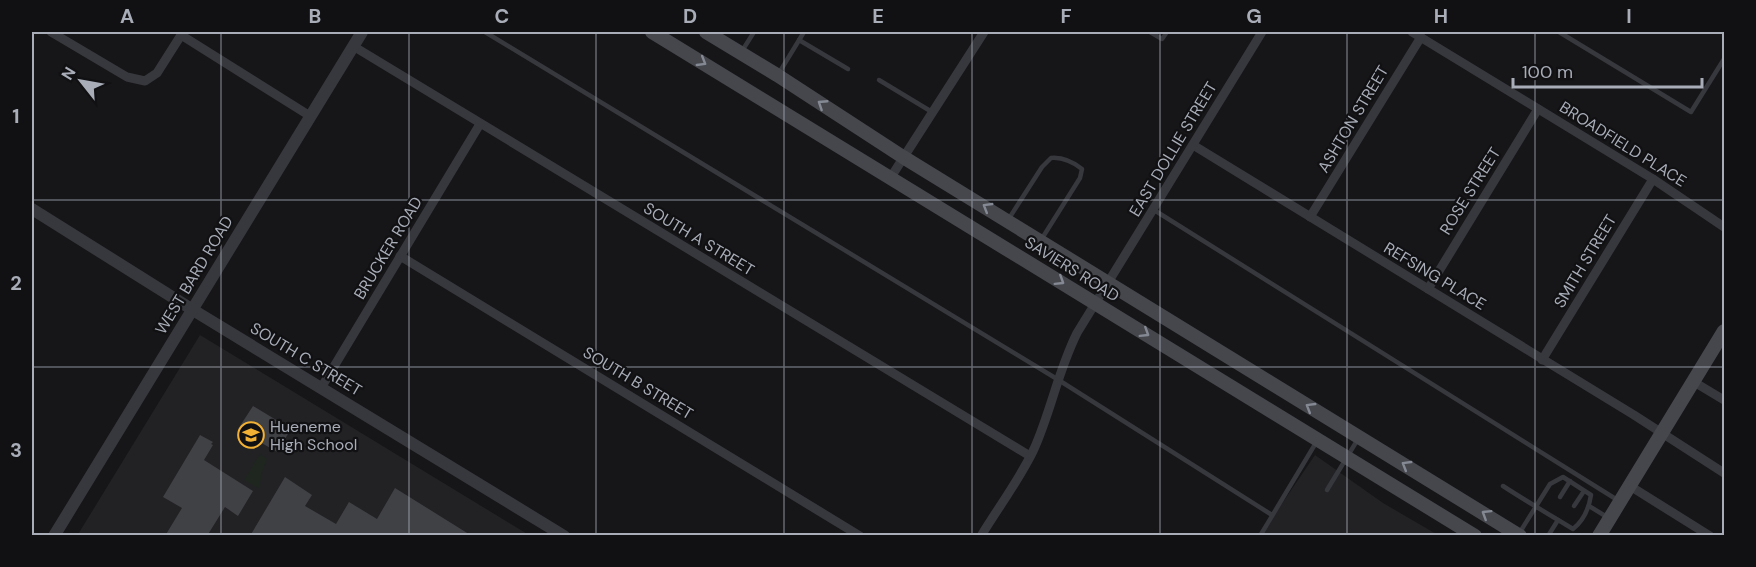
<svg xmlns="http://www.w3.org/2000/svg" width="1756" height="567" viewBox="0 0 1756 567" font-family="'DM Sans',sans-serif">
	<rect width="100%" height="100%" fill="#161618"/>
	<g fill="#222225">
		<path d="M 200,335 L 529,535 L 77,536 Z"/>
		<path d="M 1315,455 L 1383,503 L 1438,535 L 1260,536 Z"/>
	</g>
	<path fill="#1e261f" d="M 260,454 L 267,459 L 261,475 L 260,489 L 244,480 Z"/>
	<g fill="#404145">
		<path d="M 253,406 L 291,429 L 277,452 L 238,429 Z"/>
		<path d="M 200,435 L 213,442 L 211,444 L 213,445 L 204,460 L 253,491 L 238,516 L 225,507 L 207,536 L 165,536 L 182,508 L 163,497 Z"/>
		<path d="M 285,477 L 312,495 L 305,506 L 336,524 L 349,502 L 377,519 L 395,488 L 472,536 L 250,536 Z"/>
	</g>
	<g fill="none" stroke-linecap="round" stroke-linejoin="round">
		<g stroke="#37383d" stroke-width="4.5">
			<path d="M 485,32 L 1057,379 L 1272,515"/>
			<path d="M 1150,32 L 1162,39 L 1167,32"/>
			<path d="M 1559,32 L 1691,112 L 1724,59"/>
			<path d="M 799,40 L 848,69"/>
			<path d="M 742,51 L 754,32"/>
			<path d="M 779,73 L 804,32"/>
			<path d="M 879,80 L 932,112"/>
			<path d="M 1154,210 L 1619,501"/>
			<path d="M 1008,220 L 1042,167 L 1051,158 C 1062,157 1073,162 1082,169 L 1080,178 L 1041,240"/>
			<path d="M 1503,486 C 1526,501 1550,515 1573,529 C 1583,521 1589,508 1591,495 L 1563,477 L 1550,484 L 1520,532"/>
			<path d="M 1327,490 L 1358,439"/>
			<path d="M 1560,497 L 1570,481"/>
			<path d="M 1574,506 L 1584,491"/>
			<path d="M 1589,506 L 1607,517"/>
			<path d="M 1260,536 L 1317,441"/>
			<path d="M 1548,536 L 1558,520"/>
		</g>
		<g stroke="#37383d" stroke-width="9">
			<path d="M 51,32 L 127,77 L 145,81 L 157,73 L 183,32"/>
			<path d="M 1412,32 L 1653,179 L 1724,227"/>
			<path d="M 181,35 L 310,116"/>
			<path d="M 353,46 L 1030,456"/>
			<path d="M 1193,145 L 1634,415 L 1724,473"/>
			<path d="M 891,177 L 984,32"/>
			<path d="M 1310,217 L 1421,37"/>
			<path d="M 400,256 L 860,536"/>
			<path d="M 1428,289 L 1538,109"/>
			<path d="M 1542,360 L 1653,179"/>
			<path d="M 1694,382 L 1724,400"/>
			<path d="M 321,388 L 480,124"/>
			<path d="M 1630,486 L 1710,536"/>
			<path d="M 981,536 C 998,508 1021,477 1034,449 C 1051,411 1058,371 1077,333 L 1262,32"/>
		</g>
		<g stroke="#37383d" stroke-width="12">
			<path d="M 32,209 L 193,310 L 564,536"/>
			<path d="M 54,536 L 362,32"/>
		</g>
		<g stroke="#45474d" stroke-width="14">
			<path d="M 652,32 L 1475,536"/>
			<path d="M 706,32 L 777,75 L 903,157 L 1520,536"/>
			<path d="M 1599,536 L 1724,331"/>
		</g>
	</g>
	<defs><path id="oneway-chevron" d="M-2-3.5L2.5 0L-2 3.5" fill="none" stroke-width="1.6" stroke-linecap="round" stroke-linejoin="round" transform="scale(1.5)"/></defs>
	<g stroke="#858993">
		<use href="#oneway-chevron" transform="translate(702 62) rotate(31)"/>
		<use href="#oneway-chevron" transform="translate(822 104) rotate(-147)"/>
		<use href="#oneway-chevron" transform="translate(987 207) rotate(-149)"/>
		<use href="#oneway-chevron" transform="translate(1060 281) rotate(32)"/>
		<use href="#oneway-chevron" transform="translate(1145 333) rotate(32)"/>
		<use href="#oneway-chevron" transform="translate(1310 407) rotate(-149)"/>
		<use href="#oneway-chevron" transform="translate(1406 465) rotate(-149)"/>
		<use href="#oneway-chevron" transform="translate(1486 514) rotate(-148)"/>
	</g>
	<path fill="none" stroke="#a8adb8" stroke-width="1.5" stroke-opacity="0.55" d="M 221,32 L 221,536M 409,32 L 409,536M 596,32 L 596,536M 784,32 L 784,536M 972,32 L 972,536M 1160,32 L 1160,536M 1347,32 L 1347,536M 1535,32 L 1535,536M 32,200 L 1724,200M 32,367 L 1724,367"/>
	<defs>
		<g id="school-ring" transform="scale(1.35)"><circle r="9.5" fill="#111113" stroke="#f2b134" stroke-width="1.5"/><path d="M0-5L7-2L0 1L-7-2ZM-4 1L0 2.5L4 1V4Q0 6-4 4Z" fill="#f2b134"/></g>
	</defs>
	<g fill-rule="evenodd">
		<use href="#school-ring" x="251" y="435"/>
	</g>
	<g text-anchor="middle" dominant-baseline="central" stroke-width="4.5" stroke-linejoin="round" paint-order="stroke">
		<g font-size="16" fill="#a8adb8" stroke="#111113">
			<text transform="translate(1353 119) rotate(-59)">ASHTON STREET</text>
			<text transform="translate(1623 144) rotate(32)">BROADFIELD PLACE</text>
			<text transform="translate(1173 149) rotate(-59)">EAST DOLLIE STREET</text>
			<text transform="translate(1470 191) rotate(-58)">ROSE STREET</text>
			<text transform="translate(699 239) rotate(31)">SOUTH A STREET</text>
			<text transform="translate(388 248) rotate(-59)">BRUCKER ROAD</text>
			<text transform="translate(1585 261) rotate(-59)">SMITH STREET</text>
			<text transform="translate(1072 269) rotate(32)">SAVIERS ROAD</text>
			<text transform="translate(194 275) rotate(-59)">WEST BARD ROAD</text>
			<text transform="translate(1435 276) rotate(31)">REFSING PLACE</text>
			<text transform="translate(306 359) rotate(31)">SOUTH C STREET</text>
			<text transform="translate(638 383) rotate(31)">SOUTH B STREET</text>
		</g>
		<g font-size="16" fill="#a8adb8" stroke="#111113" text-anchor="start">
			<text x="270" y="426">Hueneme<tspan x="270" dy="18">High School</tspan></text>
		</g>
	</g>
	<rect width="1756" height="567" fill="none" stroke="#111113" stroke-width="66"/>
	<g transform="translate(81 81) rotate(301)" stroke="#111113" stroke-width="4.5" paint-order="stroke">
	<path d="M0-4.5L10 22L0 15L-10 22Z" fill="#a8adb8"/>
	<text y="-9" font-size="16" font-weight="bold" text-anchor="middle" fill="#a8adb8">N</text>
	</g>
	<path d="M1513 78v9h189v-9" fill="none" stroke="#a8adb8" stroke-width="3"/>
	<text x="1522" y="78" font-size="18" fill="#a8adb8" stroke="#111113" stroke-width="4.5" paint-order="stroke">100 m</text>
	<rect x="33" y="33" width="1690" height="501" fill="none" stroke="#a8adb8" stroke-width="2"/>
	<g font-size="20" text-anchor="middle" font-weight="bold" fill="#a8adb8">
		<text x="127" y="23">A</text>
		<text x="315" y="23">B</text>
		<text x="502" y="23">C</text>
		<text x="690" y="23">D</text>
		<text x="878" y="23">E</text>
		<text x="1066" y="23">F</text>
		<text x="1254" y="23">G</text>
		<text x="1441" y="23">H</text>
		<text x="1629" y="23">I</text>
		<text x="16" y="123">1</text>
		<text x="16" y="290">2</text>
		<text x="16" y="457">3</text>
	</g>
</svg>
